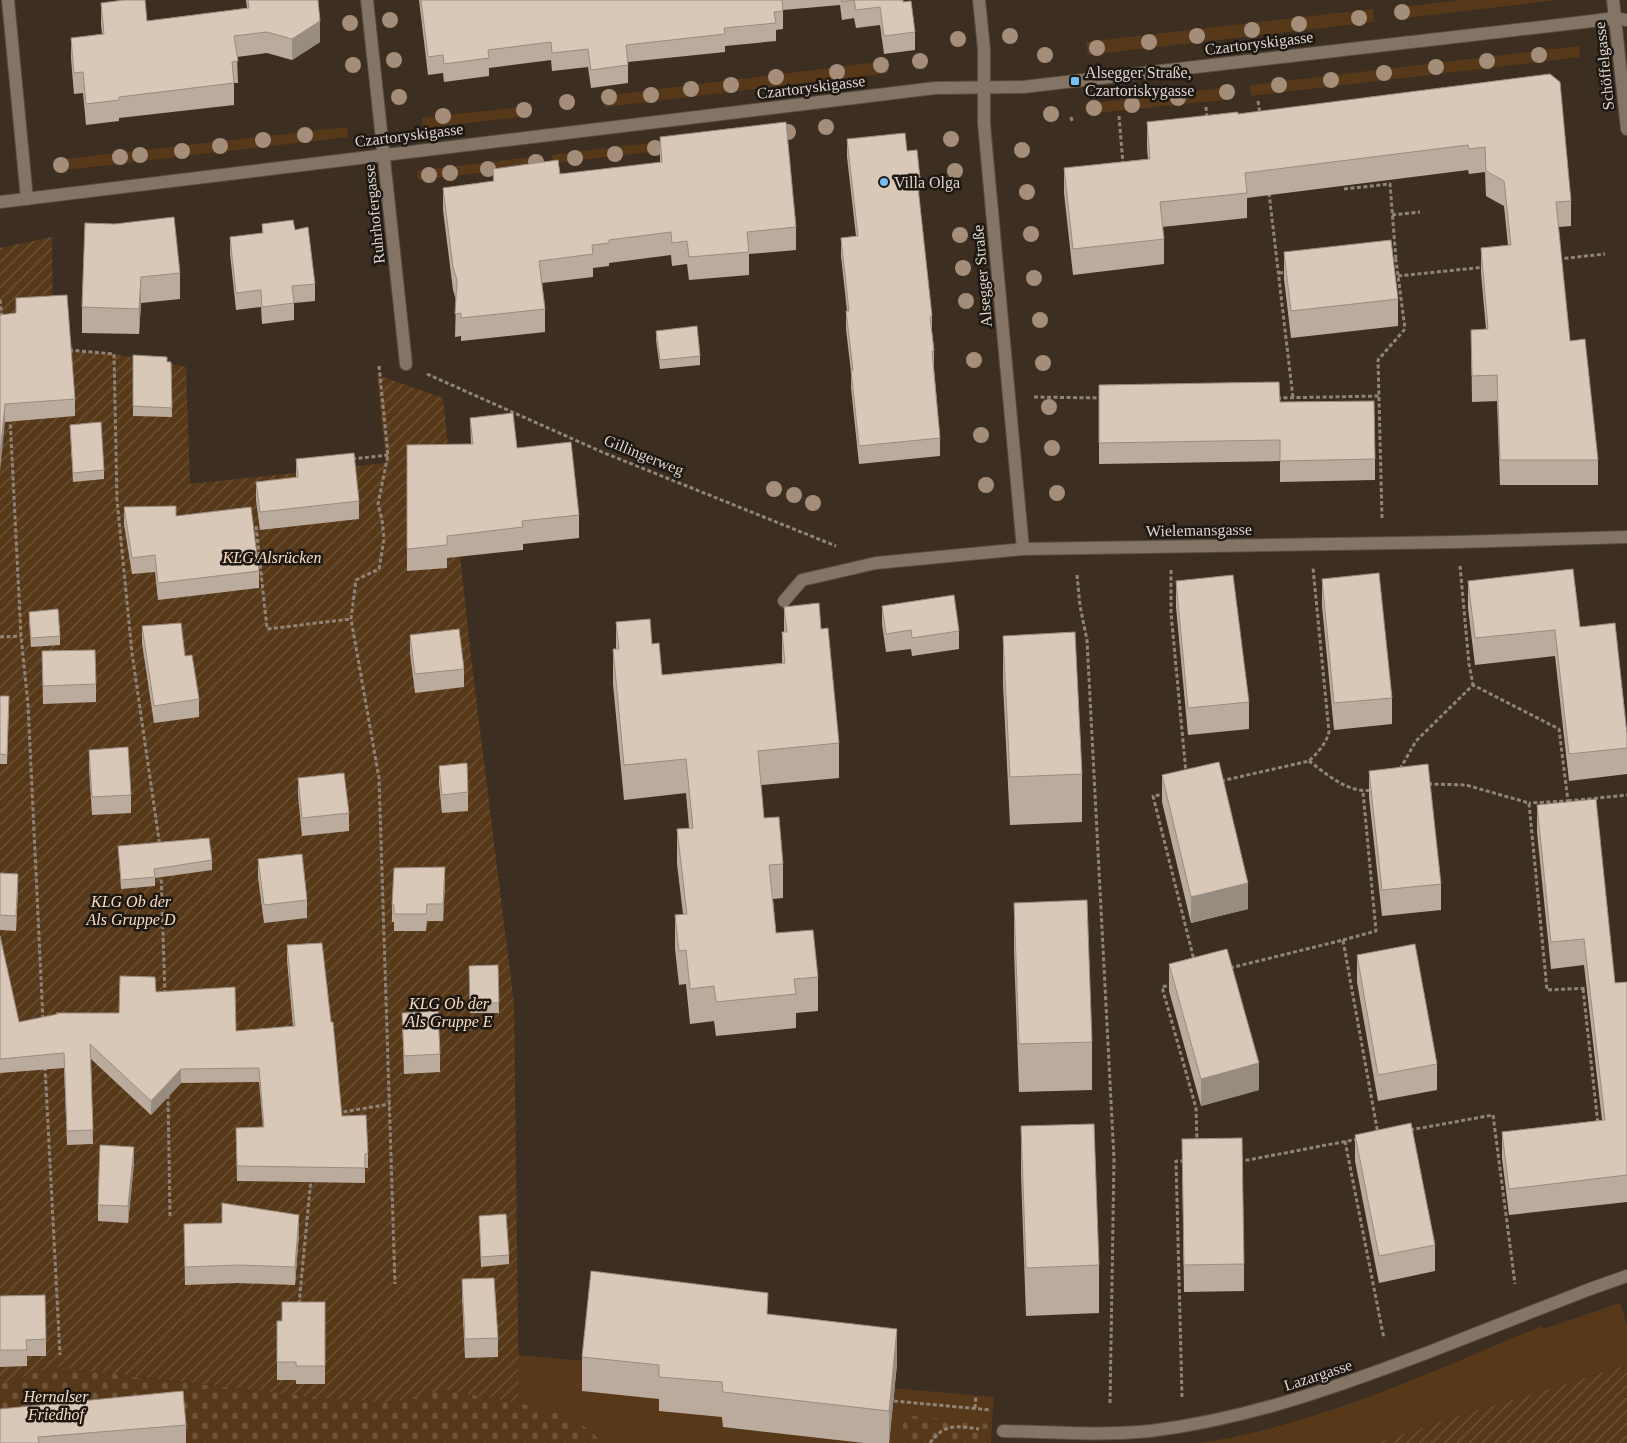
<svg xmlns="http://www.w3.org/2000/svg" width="1627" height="1443" viewBox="0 0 1627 1443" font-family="'Times New Roman',serif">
	<defs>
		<pattern id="cemetery-stones" width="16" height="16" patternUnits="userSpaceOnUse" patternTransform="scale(1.25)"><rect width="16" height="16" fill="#57391a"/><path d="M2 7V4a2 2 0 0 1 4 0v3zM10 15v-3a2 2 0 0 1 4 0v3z" fill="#6f553a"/></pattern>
		<pattern id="garden-furrows" width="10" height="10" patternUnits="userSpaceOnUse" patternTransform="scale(1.25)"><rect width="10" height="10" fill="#57391a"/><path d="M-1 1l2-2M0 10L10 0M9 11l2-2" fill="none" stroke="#6f553a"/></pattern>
	</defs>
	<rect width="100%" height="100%" fill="#3c2e21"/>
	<g fill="#57391a">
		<path d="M 1462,0 L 1558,0 L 1397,19 L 1395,8 Z"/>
		<path d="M 1373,9 L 1374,22 L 1088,55 L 1086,42 Z"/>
		<path d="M 1579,46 L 1580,57 L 1251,96 L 1250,85 Z"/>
		<path d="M 886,61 L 888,73 L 605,107 L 603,96 Z"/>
		<path d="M 1231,87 L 1232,99 L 1086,114 L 1085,104 Z"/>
		<path d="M 530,106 L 531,116 L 423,128 L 422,118 Z"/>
		<path d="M 347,127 L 348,137 L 57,171 L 56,160 Z"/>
		<path d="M 658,142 L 659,151 L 553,163 L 551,155 Z"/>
		<path d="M 538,156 L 539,166 L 418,180 L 417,171 Z"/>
		<path d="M 1620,1303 L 1627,1325 L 1627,1365 L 1455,1417 L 1376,1443 L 1199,1443 C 1320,1425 1430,1372 1542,1326 L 1543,1329 Z"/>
		<path d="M 518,1355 L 994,1397 L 992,1424 L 904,1416 L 901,1443 L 605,1443 L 571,1416 L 519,1403 Z"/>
	</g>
	<g fill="url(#cemetery-stones)">
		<path d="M 53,1367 L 233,1388 L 392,1402 L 446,1390 L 519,1403 L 571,1416 L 605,1443 L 0,1443 L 0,1384 Z"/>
		<path d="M 904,1415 L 992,1424 L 991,1443 L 901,1443 Z"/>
	</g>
	<g fill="url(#garden-furrows)">
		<path d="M 52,237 L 53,350 L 115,354 L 186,367 L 190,484 L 386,463 L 377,375 L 443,398 L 471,657 L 514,1004 L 519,1403 L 446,1390 L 392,1402 L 331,1399 L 53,1367 L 0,1384 L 0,248 Z"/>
		<path d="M 1627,1365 L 1627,1443 L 1376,1443 L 1455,1417 Z"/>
	</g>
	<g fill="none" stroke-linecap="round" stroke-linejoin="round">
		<g stroke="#574c40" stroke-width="14">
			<g id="minor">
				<path d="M 8,0 L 27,199"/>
				<path d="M 367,0 L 406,364"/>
				<path d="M 979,0 L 984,49 L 984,124 L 1023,549"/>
				<path d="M 1613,0 L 1627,129"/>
				<path d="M 0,202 L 935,88 L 1023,87 L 1584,22 L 1615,18 L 1627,20"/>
				<path d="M 784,601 L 802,580 L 876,563 L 1023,549 L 1457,542 L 1627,537"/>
				<path d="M 1003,1431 C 1051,1432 1101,1436 1150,1431 C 1248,1419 1337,1387 1429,1352 C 1483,1331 1537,1310 1590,1289 L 1627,1276"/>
			</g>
		</g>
		<g stroke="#908479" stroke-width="3" stroke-dasharray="4 2.5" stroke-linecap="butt">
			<path d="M 1258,101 L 1260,115"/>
			<path d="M 1206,107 L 1207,120"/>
			<path d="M 1119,116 L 1123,164"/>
			<path d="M 1071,117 L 1072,121"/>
			<path d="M 1344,189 L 1390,184 L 1396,260"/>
			<path d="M 1269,193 L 1293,398"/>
			<path d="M 1392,215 L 1420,212"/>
			<path d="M 1558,259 L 1605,254"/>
			<path d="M 1279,273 L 1288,272"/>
			<path d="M 1398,276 L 1485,267"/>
			<path d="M 0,300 L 2,317"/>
			<path d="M 69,350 L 114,354 L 117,500 L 132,653 L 160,847"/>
			<path d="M 379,366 L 388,455 L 378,504 L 382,520 L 384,539 L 379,569 L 356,580 L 351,619 L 379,778 L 395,1284"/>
			<path d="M 427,374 L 602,452 L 836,546"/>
			<path d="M 1034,397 L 1101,398"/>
			<path d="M 1277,398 L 1379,396"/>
			<path d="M 10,418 L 21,636 L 28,704 L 43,1021"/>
			<path d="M 352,459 L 388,455"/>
			<path d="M 1382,518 L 1378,360 L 1405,329 L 1396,260 L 1391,261"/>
			<path d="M 256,526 L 267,629 L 351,619"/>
			<path d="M 1460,566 L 1469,664 L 1473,685"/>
			<path d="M 1171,570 L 1171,613 L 1186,773"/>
			<path d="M 1077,575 L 1080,606 L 1087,640 L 1114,1159 L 1110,1405"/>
			<path d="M 0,637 L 21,636"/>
			<path d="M 1309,761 C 1327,774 1348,794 1372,790"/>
			<path d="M 1400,769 L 1416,741 L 1473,685 L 1559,729 L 1568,801 L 1529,803"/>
			<path d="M 1221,781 L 1309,761 C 1318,752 1326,744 1329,732 L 1313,568"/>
			<path d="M 1428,784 L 1466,785 L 1529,803 L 1547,990 L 1589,988"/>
			<path d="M 1166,794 L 1153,796 L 1194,960"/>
			<path d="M 1568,801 L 1627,795"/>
			<path d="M 161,873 L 165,994"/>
			<path d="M 1343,940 L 1376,931 L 1363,792"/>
			<path d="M 1230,968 L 1343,940 L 1378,1134"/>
			<path d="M 1173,984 L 1162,987 L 1196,1108 L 1197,1142"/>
			<path d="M 1583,989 L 1598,1124"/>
			<path d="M 45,1067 L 60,1355"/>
			<path d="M 168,1095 L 170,1217"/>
			<path d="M 337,1113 L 390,1104"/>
			<path d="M 1410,1130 L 1493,1115 L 1515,1284"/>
			<path d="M 1345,1141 L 1384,1339"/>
			<path d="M 1239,1160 L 1248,1160 L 1358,1139"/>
			<path d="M 299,1304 L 311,1179"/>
			<path d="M 1182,1397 L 1176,1161 L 1186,1161"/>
			<path d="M 894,1401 L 991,1410"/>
			<path d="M 975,1408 L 976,1396"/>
			<path d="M 930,1443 C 944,1423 957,1426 979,1429"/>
		</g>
		<use href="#minor" stroke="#847465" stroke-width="12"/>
	</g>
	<g fill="#a48e7a">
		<circle cx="1402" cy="12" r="8"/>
		<circle cx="1359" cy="18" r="8"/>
		<circle cx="390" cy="20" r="8"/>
		<circle cx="350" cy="23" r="8"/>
		<circle cx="1299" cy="24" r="8"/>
		<circle cx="1252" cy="30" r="8"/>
		<circle cx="1010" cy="36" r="8"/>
		<circle cx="1197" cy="36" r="8"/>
		<circle cx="958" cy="39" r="8"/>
		<circle cx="1149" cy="42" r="8"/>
		<circle cx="1097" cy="48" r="8"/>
		<circle cx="1045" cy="55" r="8"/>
		<circle cx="1539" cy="55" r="8"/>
		<circle cx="394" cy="60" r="8"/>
		<circle cx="920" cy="61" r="8"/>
		<circle cx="1487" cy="61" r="8"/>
		<circle cx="353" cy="65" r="8"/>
		<circle cx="881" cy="65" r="8"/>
		<circle cx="1436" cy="67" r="8"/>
		<circle cx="837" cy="72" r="8"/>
		<circle cx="1384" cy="73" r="8"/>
		<circle cx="776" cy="77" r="8"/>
		<circle cx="1331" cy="80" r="8"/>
		<circle cx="731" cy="85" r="8"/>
		<circle cx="1279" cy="85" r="8"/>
		<circle cx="691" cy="89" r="8"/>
		<circle cx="1227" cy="92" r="8"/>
		<circle cx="651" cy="95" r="8"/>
		<circle cx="399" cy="97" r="8"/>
		<circle cx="609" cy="97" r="8"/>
		<circle cx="1178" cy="98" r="8"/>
		<circle cx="567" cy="102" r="8"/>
		<circle cx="1132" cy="105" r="8"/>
		<circle cx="1094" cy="108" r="8"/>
		<circle cx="524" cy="110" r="8"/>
		<circle cx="1051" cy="114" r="8"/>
		<circle cx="443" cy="116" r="8"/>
		<circle cx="826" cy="127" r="8"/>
		<circle cx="788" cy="132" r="8"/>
		<circle cx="305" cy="135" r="8"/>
		<circle cx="951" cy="139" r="8"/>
		<circle cx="263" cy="140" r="8"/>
		<circle cx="220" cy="146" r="8"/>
		<circle cx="655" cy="148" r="8"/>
		<circle cx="1022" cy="150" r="8"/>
		<circle cx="182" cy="151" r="8"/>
		<circle cx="615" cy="154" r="8"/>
		<circle cx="140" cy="155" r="8"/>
		<circle cx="120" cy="157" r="8"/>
		<circle cx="575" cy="158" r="8"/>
		<circle cx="536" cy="162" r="8"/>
		<circle cx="61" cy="165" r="8"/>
		<circle cx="488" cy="169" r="8"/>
		<circle cx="955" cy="171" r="8"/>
		<circle cx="450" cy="173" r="8"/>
		<circle cx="429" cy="175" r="8"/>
		<circle cx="1027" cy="192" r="8"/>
		<circle cx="1031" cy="234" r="8"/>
		<circle cx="960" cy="235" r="8"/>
		<circle cx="963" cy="268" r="8"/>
		<circle cx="1034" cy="278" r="8"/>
		<circle cx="966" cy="301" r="8"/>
		<circle cx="1040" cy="320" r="8"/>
		<circle cx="974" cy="360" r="8"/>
		<circle cx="1043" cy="363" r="8"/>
		<circle cx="1049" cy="407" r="8"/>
		<circle cx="981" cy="435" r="8"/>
		<circle cx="1052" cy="448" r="8"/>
		<circle cx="986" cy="485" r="8"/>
		<circle cx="774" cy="489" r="8"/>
		<circle cx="1057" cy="493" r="8"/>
		<circle cx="794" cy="495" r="8"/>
		<circle cx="813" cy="503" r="8"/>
	</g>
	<g fill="#bbab9d">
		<path d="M 246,0 L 318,0 L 320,42 L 292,60 L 267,53 L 237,57 L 238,83 L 234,83 L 234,105 L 119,118 L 119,121 L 86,125 L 83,93 L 74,94 L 71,59 L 71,38 L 102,34 L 101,24 L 101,3 L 147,21 L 247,8 Z"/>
		<path d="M 419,0 L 903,0 L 915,32 L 915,50 L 884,54 L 880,25 L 856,28 L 854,18 L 842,20 L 840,5 L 783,10 L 783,29 L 776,30 L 776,41 L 725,46 L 725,52 L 628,62 L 628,83 L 591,88 L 588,67 L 552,71 L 551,60 L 489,68 L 489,76 L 444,82 L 443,73 L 428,75 Z"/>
		<path d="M 1550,74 L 1571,201 L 1571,226 L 1558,227 L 1570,341 L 1598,460 L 1598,485 L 1500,485 L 1497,401 L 1472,402 L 1471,330 L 1486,329 L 1481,273 L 1481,248 L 1508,245 L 1504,206 L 1486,196 L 1485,172 L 1469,174 L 1468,170 L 1247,198 L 1247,218 L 1162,227 L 1164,239 L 1164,264 L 1073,275 L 1064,193 L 1064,168 L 1148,159 L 1147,148 L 1147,122 L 1238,114 Z"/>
		<path d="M 660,137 L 796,227 L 796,250 L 749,254 L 749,275 L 689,280 L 687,264 L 672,266 L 671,255 L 609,263 L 609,266 L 593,268 L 593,277 L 542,283 L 545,309 L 545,332 L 461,341 L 461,336 L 455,337 L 456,300 L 453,290 L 443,210 L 443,188 L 493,181 L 493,169 L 560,174 L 660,163 Z"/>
		<path d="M 847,139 L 907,151 L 920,178 L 919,196 L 932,316 L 932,331 L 934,351 L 934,369 L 940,438 L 940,456 L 859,464 L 851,388 L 851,372 L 846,329 L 846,311 L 847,311 L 841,256 L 841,238 L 856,236 L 847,157 Z"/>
		<path d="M 85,223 L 180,273 L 180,299 L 141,303 L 139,334 L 82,333 L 82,307 Z"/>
		<path d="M 262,224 L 295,230 L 315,284 L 315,301 L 294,303 L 294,320 L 262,324 L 261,307 L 236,310 L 230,254 L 230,237 L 262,233 Z"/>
		<path d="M 1284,252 L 1398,299 L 1398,326 L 1291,338 L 1284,279 Z"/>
		<path d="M 16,298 L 75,399 L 75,416 L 5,422 L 0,315 L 16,313 Z"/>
		<path d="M 656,331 L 700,356 L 700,365 L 660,369 L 656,340 Z"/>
		<path d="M 133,355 L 171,362 L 172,417 L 133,416 Z"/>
		<path d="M 1099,385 L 1280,402 L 1375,459 L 1375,480 L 1280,482 L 1280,461 L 1099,464 Z"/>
		<path d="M 470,418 L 517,448 L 579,515 L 579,538 L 523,544 L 523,550 L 447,558 L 447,568 L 407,571 L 407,445 L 471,444 Z"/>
		<path d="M 70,425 L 104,470 L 104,479 L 73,482 Z"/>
		<path d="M 296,459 L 359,501 L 359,519 L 260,530 L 256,500 L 256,482 L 296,478 Z"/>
		<path d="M 124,507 L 176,516 L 259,571 L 259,588 L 158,600 L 155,572 L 132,574 L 124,524 Z"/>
		<path d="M 1322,579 L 1392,698 L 1392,724 L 1334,730 L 1322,606 Z"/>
		<path d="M 1176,581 L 1249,702 L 1249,729 L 1188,735 L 1176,607 Z"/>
		<path d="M 1468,581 L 1580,627 L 1627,734 L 1627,774 L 1569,781 L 1555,656 L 1475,665 L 1468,608 Z"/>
		<path d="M 882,606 L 959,631 L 959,649 L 912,656 L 911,649 L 886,652 L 882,624 Z"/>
		<path d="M 784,607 L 821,629 L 839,743 L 839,778 L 761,785 L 764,818 L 783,864 L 783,898 L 773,899 L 776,933 L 818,977 L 818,1011 L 796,1013 L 796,1028 L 716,1036 L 714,1021 L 690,1024 L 686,984 L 679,985 L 675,949 L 675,915 L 683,914 L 677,864 L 677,829 L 689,828 L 686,793 L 624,800 L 613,684 L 613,649 L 616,649 L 616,622 L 652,644 L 662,675 L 782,663 L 782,632 L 784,632 Z"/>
		<path d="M 29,612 L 60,636 L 60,645 L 31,647 L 29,621 Z"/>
		<path d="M 142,626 L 199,699 L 199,717 L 154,723 L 142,643 Z"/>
		<path d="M 410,635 L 464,669 L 464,687 L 415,693 L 410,653 Z"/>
		<path d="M 1003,636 L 1082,774 L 1082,822 L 1010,825 L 1003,684 Z"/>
		<path d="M 42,651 L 96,684 L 96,702 L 43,704 Z"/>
		<path d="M 0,696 L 9,696 L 7,764 L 0,764 Z"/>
		<path d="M 89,750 L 131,795 L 131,813 L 92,815 L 89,768 Z"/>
		<path d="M 439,766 L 468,792 L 468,811 L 442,813 L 439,784 Z"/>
		<path d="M 1369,771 L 1441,884 L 1441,910 L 1382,916 L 1369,797 Z"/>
		<path d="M 1162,775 L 1248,909 L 1191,923 L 1162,802 Z"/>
		<path d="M 298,778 L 349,813 L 349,831 L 302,836 L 298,795 Z"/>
		<path d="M 1537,805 L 1615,983 L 1627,982 L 1627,1202 L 1509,1215 L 1502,1158 L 1502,1132 L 1602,1120 L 1584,965 L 1551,969 L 1537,832 Z"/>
		<path d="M 118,846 L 212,860 L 212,870 L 155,878 L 155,886 L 121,889 Z"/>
		<path d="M 258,859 L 307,900 L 307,918 L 264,923 L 258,877 Z"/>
		<path d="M 0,873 L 18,888 L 16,931 L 0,930 Z"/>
		<path d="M 445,884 L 443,921 L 427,921 L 426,931 L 394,931 L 394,922 L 392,922 L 392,905 Z"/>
		<path d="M 1014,903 L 1092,1042 L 1092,1090 L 1019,1092 L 1014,951 Z"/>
		<path d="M 0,936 L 19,1022 L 56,1015 L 56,1013 L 119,1013 L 156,992 L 236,1031 L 293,1026 L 287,960 L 287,945 L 331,1022 L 342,1116 L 368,1153 L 368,1168 L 365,1168 L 365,1183 L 237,1181 L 236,1128 L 263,1127 L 259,1082 L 181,1083 L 151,1115 L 91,1059 L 93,1144 L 67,1145 L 64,1068 L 0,1073 Z"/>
		<path d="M 1357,955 L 1437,1064 L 1437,1090 L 1378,1101 L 1357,982 Z"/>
		<path d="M 1169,964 L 1259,1090 L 1201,1106 L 1169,991 Z"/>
		<path d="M 498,965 L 499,1013 L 470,1013 L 469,966 Z"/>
		<path d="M 402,1013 L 440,1054 L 440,1072 L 404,1074 Z"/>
		<path d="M 1021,1126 L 1099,1265 L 1099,1313 L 1026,1316 L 1021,1174 Z"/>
		<path d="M 1355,1135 L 1435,1245 L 1435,1271 L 1379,1283 L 1355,1161 Z"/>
		<path d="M 1182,1139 L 1244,1264 L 1244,1291 L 1184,1292 Z"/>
		<path d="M 134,1163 L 128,1223 L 98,1221 L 98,1205 Z"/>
		<path d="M 479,1216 L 509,1255 L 509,1264 L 481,1267 Z"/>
		<path d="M 184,1224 L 299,1233 L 295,1285 L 238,1283 L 185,1285 Z"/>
		<path d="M 462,1279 L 498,1338 L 498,1357 L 465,1358 L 462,1297 Z"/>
		<path d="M 0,1296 L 46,1339 L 46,1356 L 27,1356 L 27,1366 L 0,1367 Z"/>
		<path d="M 325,1302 L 325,1384 L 296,1384 L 296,1380 L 277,1380 L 277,1321 L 282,1321 Z"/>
		<path d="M 768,1314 L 897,1364 L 889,1443 L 864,1443 L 723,1427 L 722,1417 L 659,1411 L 659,1399 L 582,1391 L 582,1357 Z"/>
		<path d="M 0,1409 L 186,1425 L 186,1443 L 0,1443 Z"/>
	</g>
	<g fill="#988b80">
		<path d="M 320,21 L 320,42 L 292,60 L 292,39 Z"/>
		<path d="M 141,277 L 141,303 L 139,334 L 139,309 Z"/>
		<path d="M 5,404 L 5,422 L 0,472 L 0,455 Z"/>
		<path d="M 445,867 L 445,884 L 443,921 L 443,904 Z"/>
		<path d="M 18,874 L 18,888 L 16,931 L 16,916 Z"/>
		<path d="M 1248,883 L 1248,909 L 1191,923 L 1191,897 Z"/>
		<path d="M 1259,1063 L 1259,1090 L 1201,1106 L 1201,1079 Z"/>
		<path d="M 181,1069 L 181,1083 L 151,1115 L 151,1101 Z"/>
		<path d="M 134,1147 L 134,1163 L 128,1223 L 128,1206 Z"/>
		<path d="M 299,1215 L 299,1233 L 295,1285 L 295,1267 Z"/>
		<path d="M 897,1329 L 897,1364 L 889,1443 L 889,1411 Z"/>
	</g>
	<g fill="#d9c7b7" stroke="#988b80">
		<path d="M 124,0 L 145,0 L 147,21 L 249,8 L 248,0 L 318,0 L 320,21 L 292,39 L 267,32 L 234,36 L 238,61 L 232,62 L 234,83 L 119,97 L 119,100 L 86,104 L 83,72 L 74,73 L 71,38 L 104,34 L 101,3 Z"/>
		<path d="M 421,0 L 782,0 L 783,11 L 774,12 L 776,23 L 724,28 L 725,34 L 626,45 L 628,65 L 591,70 L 588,49 L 552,53 L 551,42 L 488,50 L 489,58 L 444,64 L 443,55 L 428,57 Z"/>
		<path d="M 841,0 L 903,0 L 903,2 L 911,1 L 915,32 L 884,36 L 880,7 L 856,10 L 854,0 L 842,2 Z"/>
		<path d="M 1550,74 L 1560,82 L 1571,201 L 1556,202 L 1570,341 L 1585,339 L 1598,460 L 1500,460 L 1497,375 L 1472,376 L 1471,330 L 1488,329 L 1481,248 L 1511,245 L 1504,181 L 1486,171 L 1485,147 L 1469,149 L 1468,145 L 1245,173 L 1247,193 L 1160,202 L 1164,239 L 1073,249 L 1064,168 L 1150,159 L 1147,122 L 1238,112 L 1238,114 Z"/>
		<path d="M 786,122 L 796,227 L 747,232 L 749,252 L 689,257 L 687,241 L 672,243 L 671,232 L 609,240 L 609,243 L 592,245 L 593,254 L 539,261 L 545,309 L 461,318 L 461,313 L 455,314 L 457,280 L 453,267 L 443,188 L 494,181 L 493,169 L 558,160 L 560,174 L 662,162 L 660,137 Z"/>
		<path d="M 905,133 L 907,151 L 917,150 L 920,178 L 917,178 L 932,316 L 930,317 L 934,351 L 932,351 L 940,438 L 859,446 L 851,370 L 853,370 L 846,311 L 849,311 L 841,238 L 858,236 L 847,139 Z"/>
		<path d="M 174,217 L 180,273 L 141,277 L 139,309 L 82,307 L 85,223 L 115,224 Z"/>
		<path d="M 293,220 L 295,230 L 308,227 L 315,284 L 292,286 L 294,303 L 262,307 L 261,290 L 236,293 L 230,237 L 263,233 L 262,224 Z"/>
		<path d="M 1391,240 L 1398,299 L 1291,311 L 1284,252 Z"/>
		<path d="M 67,295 L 75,399 L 5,404 L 0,455 L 0,315 L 16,313 L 16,298 Z"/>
		<path d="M 697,326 L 700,356 L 660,360 L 656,331 Z"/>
		<path d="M 133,355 L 167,357 L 167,362 L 171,362 L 172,408 L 133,406 Z"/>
		<path d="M 1279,382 L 1280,402 L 1374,401 L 1375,459 L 1280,461 L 1280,440 L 1099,443 L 1099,385 Z"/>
		<path d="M 513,413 L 517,448 L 571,442 L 579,515 L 522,521 L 523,527 L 447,536 L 447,545 L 407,549 L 407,445 L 473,444 L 470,418 Z"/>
		<path d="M 101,422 L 104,470 L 73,473 L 70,425 Z"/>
		<path d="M 354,453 L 359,501 L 260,512 L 256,482 L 298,477 L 296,459 Z"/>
		<path d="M 176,506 L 176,516 L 251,507 L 259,571 L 158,583 L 155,555 L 132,558 L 124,507 Z"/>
		<path d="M 1573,569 L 1580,627 L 1615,623 L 1627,734 L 1627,748 L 1569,754 L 1555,630 L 1475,638 L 1468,581 Z"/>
		<path d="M 1379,573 L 1392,698 L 1334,703 L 1322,579 Z"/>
		<path d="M 1233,575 L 1249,702 L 1188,708 L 1176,581 Z"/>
		<path d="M 954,595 L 959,631 L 912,638 L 911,630 L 886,634 L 882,606 Z"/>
		<path d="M 819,603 L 821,629 L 828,628 L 839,743 L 758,751 L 764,818 L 779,817 L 783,864 L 769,865 L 776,933 L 813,930 L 818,977 L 794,979 L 796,994 L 716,1002 L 714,986 L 690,989 L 686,950 L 679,951 L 675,915 L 687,914 L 677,829 L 693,828 L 686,759 L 624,765 L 613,649 L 619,649 L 616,622 L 650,619 L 652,644 L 659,643 L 662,675 L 785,663 L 782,632 L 787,632 L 784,607 Z"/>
		<path d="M 58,609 L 60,636 L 31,638 L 29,612 Z"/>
		<path d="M 181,623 L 185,656 L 192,655 L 199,699 L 154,706 L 142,626 Z"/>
		<path d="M 459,629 L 464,669 L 415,674 L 410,635 Z"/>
		<path d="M 1075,632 L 1082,774 L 1010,777 L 1003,636 Z"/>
		<path d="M 95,650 L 96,684 L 43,686 L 42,651 Z"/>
		<path d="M 0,696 L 9,696 L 7,755 L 0,754 Z"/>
		<path d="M 128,747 L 131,795 L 92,797 L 89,750 Z"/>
		<path d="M 1219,762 L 1248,883 L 1191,897 L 1162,775 Z"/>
		<path d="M 467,763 L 468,792 L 442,795 L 439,766 Z"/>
		<path d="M 1428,764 L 1441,884 L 1382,890 L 1369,771 Z"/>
		<path d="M 344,773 L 349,813 L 302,818 L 298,778 Z"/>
		<path d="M 1596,799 L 1615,983 L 1627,982 L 1627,1175 L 1509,1189 L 1502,1132 L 1605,1120 L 1584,939 L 1551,942 L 1537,805 Z"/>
		<path d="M 209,838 L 212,860 L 154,869 L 155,877 L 121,880 L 118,846 Z"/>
		<path d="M 302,854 L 307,900 L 264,905 L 258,859 Z"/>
		<path d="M 445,867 L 443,904 L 427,904 L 426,914 L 394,914 L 394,905 L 392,905 L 394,868 Z"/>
		<path d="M 0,873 L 18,874 L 16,916 L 0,915 Z"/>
		<path d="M 1087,900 L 1092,1042 L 1019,1044 L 1014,903 Z"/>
		<path d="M 0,936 L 19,1022 L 58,1014 L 56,1013 L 119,1013 L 120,976 L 155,977 L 156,992 L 235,987 L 236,1031 L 295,1026 L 287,945 L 322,943 L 331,1022 L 333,1022 L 342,1116 L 366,1115 L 368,1153 L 365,1154 L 365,1168 L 237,1166 L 236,1128 L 264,1127 L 259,1068 L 181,1069 L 151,1101 L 90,1044 L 93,1130 L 67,1131 L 64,1053 L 0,1059 Z"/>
		<path d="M 1415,944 L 1437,1064 L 1378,1075 L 1357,955 Z"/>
		<path d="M 1227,949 L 1259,1063 L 1201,1079 L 1169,964 Z"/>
		<path d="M 498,965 L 499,1003 L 470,1003 L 469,966 Z"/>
		<path d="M 438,1011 L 440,1054 L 404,1056 L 402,1013 Z"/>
		<path d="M 1411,1123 L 1435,1245 L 1379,1256 L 1355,1135 Z"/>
		<path d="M 1094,1124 L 1099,1265 L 1026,1268 L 1021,1126 Z"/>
		<path d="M 1242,1138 L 1244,1264 L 1184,1265 L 1182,1139 Z"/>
		<path d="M 100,1145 L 134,1147 L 128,1206 L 98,1205 Z"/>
		<path d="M 222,1203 L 299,1215 L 295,1267 L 238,1265 L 185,1267 L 184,1224 L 222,1223 Z"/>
		<path d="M 506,1214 L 509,1255 L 481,1257 L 479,1216 Z"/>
		<path d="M 591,1271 L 768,1293 L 767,1314 L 897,1329 L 889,1411 L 723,1392 L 722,1382 L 659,1377 L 659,1365 L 582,1357 Z"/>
		<path d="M 494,1278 L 498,1338 L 465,1339 L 462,1279 Z"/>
		<path d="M 45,1295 L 46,1339 L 26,1340 L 27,1350 L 0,1350 L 0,1296 Z"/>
		<path d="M 282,1302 L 325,1302 L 325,1366 L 296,1366 L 296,1362 L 277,1362 L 277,1321 L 282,1321 Z"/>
		<path d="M 183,1391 L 186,1425 L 38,1437 L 39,1443 L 0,1443 L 0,1409 Z"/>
	</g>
	<g fill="#74c0f6" stroke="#1e1812" stroke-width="2">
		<rect x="1070" y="76" width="10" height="10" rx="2.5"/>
		<circle cx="884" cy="182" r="5"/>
	</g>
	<g text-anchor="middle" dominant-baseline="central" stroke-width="5" stroke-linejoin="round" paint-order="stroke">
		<g font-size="16" fill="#dfd6cd" stroke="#1e1812">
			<text transform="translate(1259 43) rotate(-7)">Czartoryskigasse</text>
			<text transform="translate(1604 66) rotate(-96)">Schöffelgasse</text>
			<text transform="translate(811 87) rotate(-7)">Czartoryskigasse</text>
			<text transform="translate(409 135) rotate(-7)">Czartoryskigasse</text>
			<text transform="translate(374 214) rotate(-96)">Ruhrhofergasse</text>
			<text transform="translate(982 276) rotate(-95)">Alsegger Straße</text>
			<text transform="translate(644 455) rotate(22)">Gillingerweg</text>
			<text transform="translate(1199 530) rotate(-1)">Wielemansgasse</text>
			<text transform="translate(1318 1375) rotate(-18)">Lazargasse</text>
		</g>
		<g font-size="16" fill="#dfd6cd" stroke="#1e1812" text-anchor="start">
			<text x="1085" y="72">Alsegger Straße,<tspan x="1085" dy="18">Czartoriskygasse</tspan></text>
			<text x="894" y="182">Villa Olga</text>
		</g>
		<g font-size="16" font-style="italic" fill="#f9dcc3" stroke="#1e1812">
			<text x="272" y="557">KLG Alsrücken</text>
			<text x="131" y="901">KLG Ob der<tspan x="131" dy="18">Als Gruppe D</tspan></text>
			<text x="449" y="1003">KLG Ob der<tspan x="449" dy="18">Als Gruppe E</tspan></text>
			<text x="56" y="1396">Hernalser<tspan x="56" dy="18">Friedhof</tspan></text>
		</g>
	</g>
</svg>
